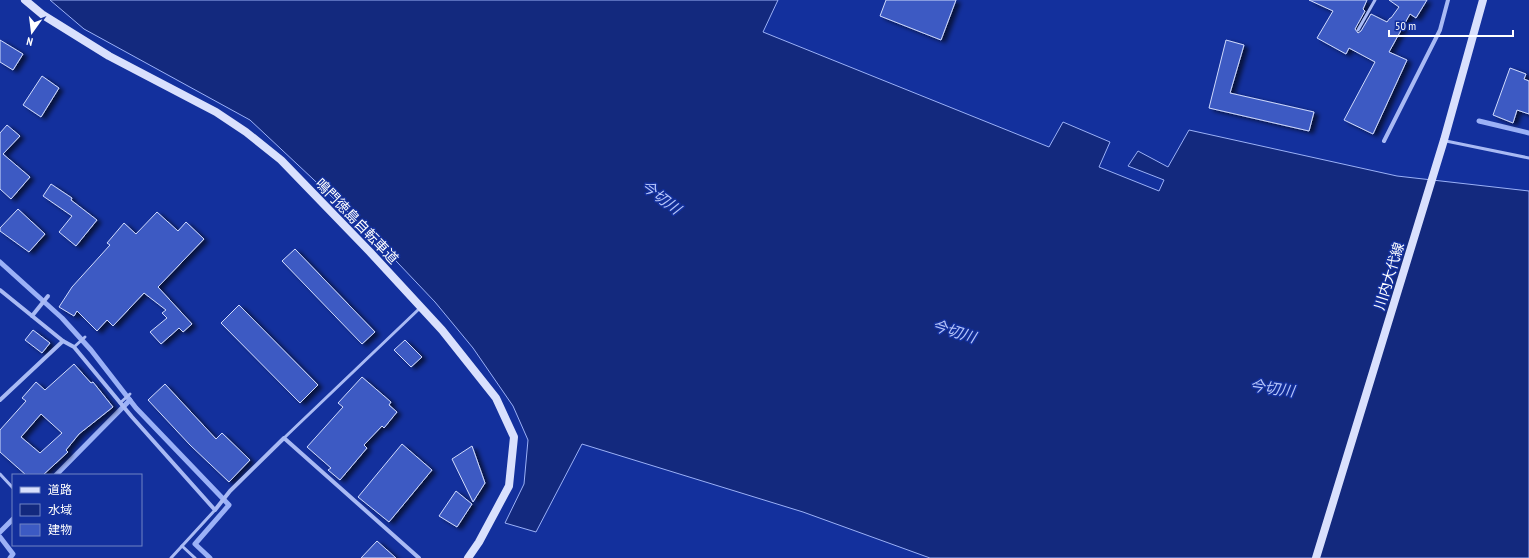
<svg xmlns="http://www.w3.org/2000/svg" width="1529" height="558" viewBox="0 0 1529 558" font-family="'PT Sans Narrow','Noto Sans JP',sans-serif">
	<defs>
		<filter id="shadow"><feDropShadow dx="4.5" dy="2.5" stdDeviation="2" flood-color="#0009"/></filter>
	</defs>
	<rect width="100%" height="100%" fill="#13309d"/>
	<path fill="#13297e" stroke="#9bb1f7" d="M 50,0 L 778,0 L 763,32 L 1049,147 L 1063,122 L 1110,142 L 1099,167 L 1159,191 L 1164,180 L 1128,166 L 1138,151 L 1168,167 L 1189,130 L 1397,176 L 1529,191 L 1529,558 L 930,558 L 803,512 L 582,444 L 536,532 L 505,523 L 524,484 L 528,440 L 513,406 L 473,348 L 435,302 L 361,224 L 250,120 L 84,29 Z"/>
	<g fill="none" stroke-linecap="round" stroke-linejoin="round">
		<g stroke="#9bb1f7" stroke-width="5">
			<path d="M 1479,121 L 1529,133"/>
			<path d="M 0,262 L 62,318 L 91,350 L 136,408 L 229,505 L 195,544 L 210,558"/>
			<path d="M 56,475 L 130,400"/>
			<path d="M 0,532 L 13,519"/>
			<path d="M 0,537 L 13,554 L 10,558"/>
		</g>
	</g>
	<g fill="#3c5ac3" stroke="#d1dbfd" fill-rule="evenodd" filter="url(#shadow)">
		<path d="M 886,0 L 956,0 L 941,40 L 880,16 Z"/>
		<path d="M 1309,0 L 1367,0 L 1363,9 L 1365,11 L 1355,29 L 1358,33 L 1361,31 L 1371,14 L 1387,22 L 1390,18 L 1391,18 L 1399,7 L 1389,0 L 1427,0 L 1416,18 L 1410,14 L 1389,52 L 1407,60 L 1373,134 L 1344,120 L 1375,62 L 1349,48 L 1346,54 L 1317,38 L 1333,11 Z"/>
		<path d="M 0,40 L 23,54 L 13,70 L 0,62 Z"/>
		<path d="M 1226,40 L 1244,45 L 1230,93 L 1314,112 L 1309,131 L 1209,108 Z"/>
		<path d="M 1510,68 L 1526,74 L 1524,79 L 1529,81 L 1529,114 L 1517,110 L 1513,123 L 1493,115 Z"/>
		<path d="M 42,76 L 59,88 L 41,117 L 23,105 Z"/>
		<path d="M 7,125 L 20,136 L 3,154 L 30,177 L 11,199 L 0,189 L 0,133 Z"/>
		<path d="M 51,184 L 72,198 L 71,200 L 97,220 L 76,246 L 59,232 L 72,216 L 43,196 Z"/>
		<path d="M 18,209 L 45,234 L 29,252 L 0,231 L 0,228 Z"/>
		<path d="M 157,212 L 178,231 L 186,222 L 204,239 L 158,287 L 192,324 L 183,332 L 179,328 L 161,344 L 150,332 L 167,318 L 162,313 L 166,310 L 144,293 L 113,326 L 107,320 L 97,331 L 77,311 L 74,316 L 59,307 L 72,287 L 110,245 L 107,243 L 124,223 L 136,234 Z"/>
		<path d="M 295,249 L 375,332 L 362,344 L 282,261 Z"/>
		<path d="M 239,305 L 318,385 L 300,403 L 221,323 Z"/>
		<path d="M 33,330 L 50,343 L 42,353 L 25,340 Z"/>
		<path d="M 405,340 L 422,357 L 411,367 L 394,350 Z"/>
		<path d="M 74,364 L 91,383 L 93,382 L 113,407 L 79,434 L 66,450 L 68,452 L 43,475 L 26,475 L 0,452 L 0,430 L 26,401 L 22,398 L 36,382 L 45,390 ZM 41,414 L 62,433 L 40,453 L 21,437 Z"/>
		<path d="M 362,377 L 391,402 L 389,405 L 397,412 L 384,428 L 382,426 L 364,445 L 367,448 L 340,480 L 328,470 L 331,468 L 307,447 L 343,407 L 338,403 Z"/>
		<path d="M 165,384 L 216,439 L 222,433 L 250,460 L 229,482 L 190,445 L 148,400 Z"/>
		<path d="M 402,444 L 432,470 L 389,522 L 358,497 Z"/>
		<path d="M 472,446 L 485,483 L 473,502 L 452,459 Z"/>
		<path d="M 456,491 L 472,504 L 457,527 L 439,516 Z"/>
		<path d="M 377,541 L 396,558 L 361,558 Z"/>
	</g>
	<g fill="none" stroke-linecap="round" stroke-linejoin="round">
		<g stroke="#a9baf4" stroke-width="3">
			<path d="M 1358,30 L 1375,0"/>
			<path d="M 1446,141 L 1529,158"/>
			<path d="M 74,347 L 85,337"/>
			<path d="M 120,403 L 130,394"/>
			<path d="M 284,438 L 420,308"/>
			<path d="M 0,474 L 13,488"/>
			<path d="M 171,558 L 182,546"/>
			<path d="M 195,558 L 182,546 L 215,510"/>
		</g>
		<g stroke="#a9baf4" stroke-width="4">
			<path d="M 1384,141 L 1440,30 L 1448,0"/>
			<path d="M 0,290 L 63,341 L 74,347 L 132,417 L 215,510 L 230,491 L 284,438 L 419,558"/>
			<path d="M 32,316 L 48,296"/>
			<path d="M 0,400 L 63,341"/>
		</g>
		<g stroke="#d9e0fd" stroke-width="8">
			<path d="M 25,0 L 43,15 L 109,56 L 216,112 L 246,132 L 281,160 L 370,252 L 442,330 L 496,398 L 514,437 L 509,486 L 479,542 L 468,558"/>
			<path d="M 1316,558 L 1444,140 L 1483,0"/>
		</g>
	</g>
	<g text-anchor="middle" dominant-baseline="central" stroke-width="3" stroke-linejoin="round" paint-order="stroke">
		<g font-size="14" fill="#fff" stroke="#13309d">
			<text transform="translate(357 221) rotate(46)">鳴門徳島自転車道</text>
			<text transform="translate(1389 276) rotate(-73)">川内大代線</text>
		</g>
		<g font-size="15" font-style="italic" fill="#b6c5fa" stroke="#13309d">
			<text transform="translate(661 197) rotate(37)">今切川</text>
			<text transform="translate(954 331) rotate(17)">今切川</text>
			<text transform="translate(1272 388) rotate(8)">今切川</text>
		</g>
	</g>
	<rect x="12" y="474" width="130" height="72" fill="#13309d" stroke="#7183c4"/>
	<rect x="20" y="487" width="20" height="6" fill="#d9e0fd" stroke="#7183c4"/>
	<text x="48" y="494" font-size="12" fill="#ffffff">道路</text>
	<rect x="20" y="504" width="20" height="12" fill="#13297e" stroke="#7183c4"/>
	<text x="48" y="514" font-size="12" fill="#ffffff">水域</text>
	<rect x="20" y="524" width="20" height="12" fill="#3c5ac3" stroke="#7183c4"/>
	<text x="48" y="534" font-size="12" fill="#ffffff">建物</text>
	<g transform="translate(32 32) rotate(194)" stroke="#13309d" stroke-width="3" paint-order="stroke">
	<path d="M0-3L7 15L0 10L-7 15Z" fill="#ffffff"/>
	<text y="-6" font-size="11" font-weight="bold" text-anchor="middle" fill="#ffffff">N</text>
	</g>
	<path d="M1389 30v6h124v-6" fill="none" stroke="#ffffff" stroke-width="2"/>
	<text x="1395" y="30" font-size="12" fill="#ffffff" stroke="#13309d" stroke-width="3" paint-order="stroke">50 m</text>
</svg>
